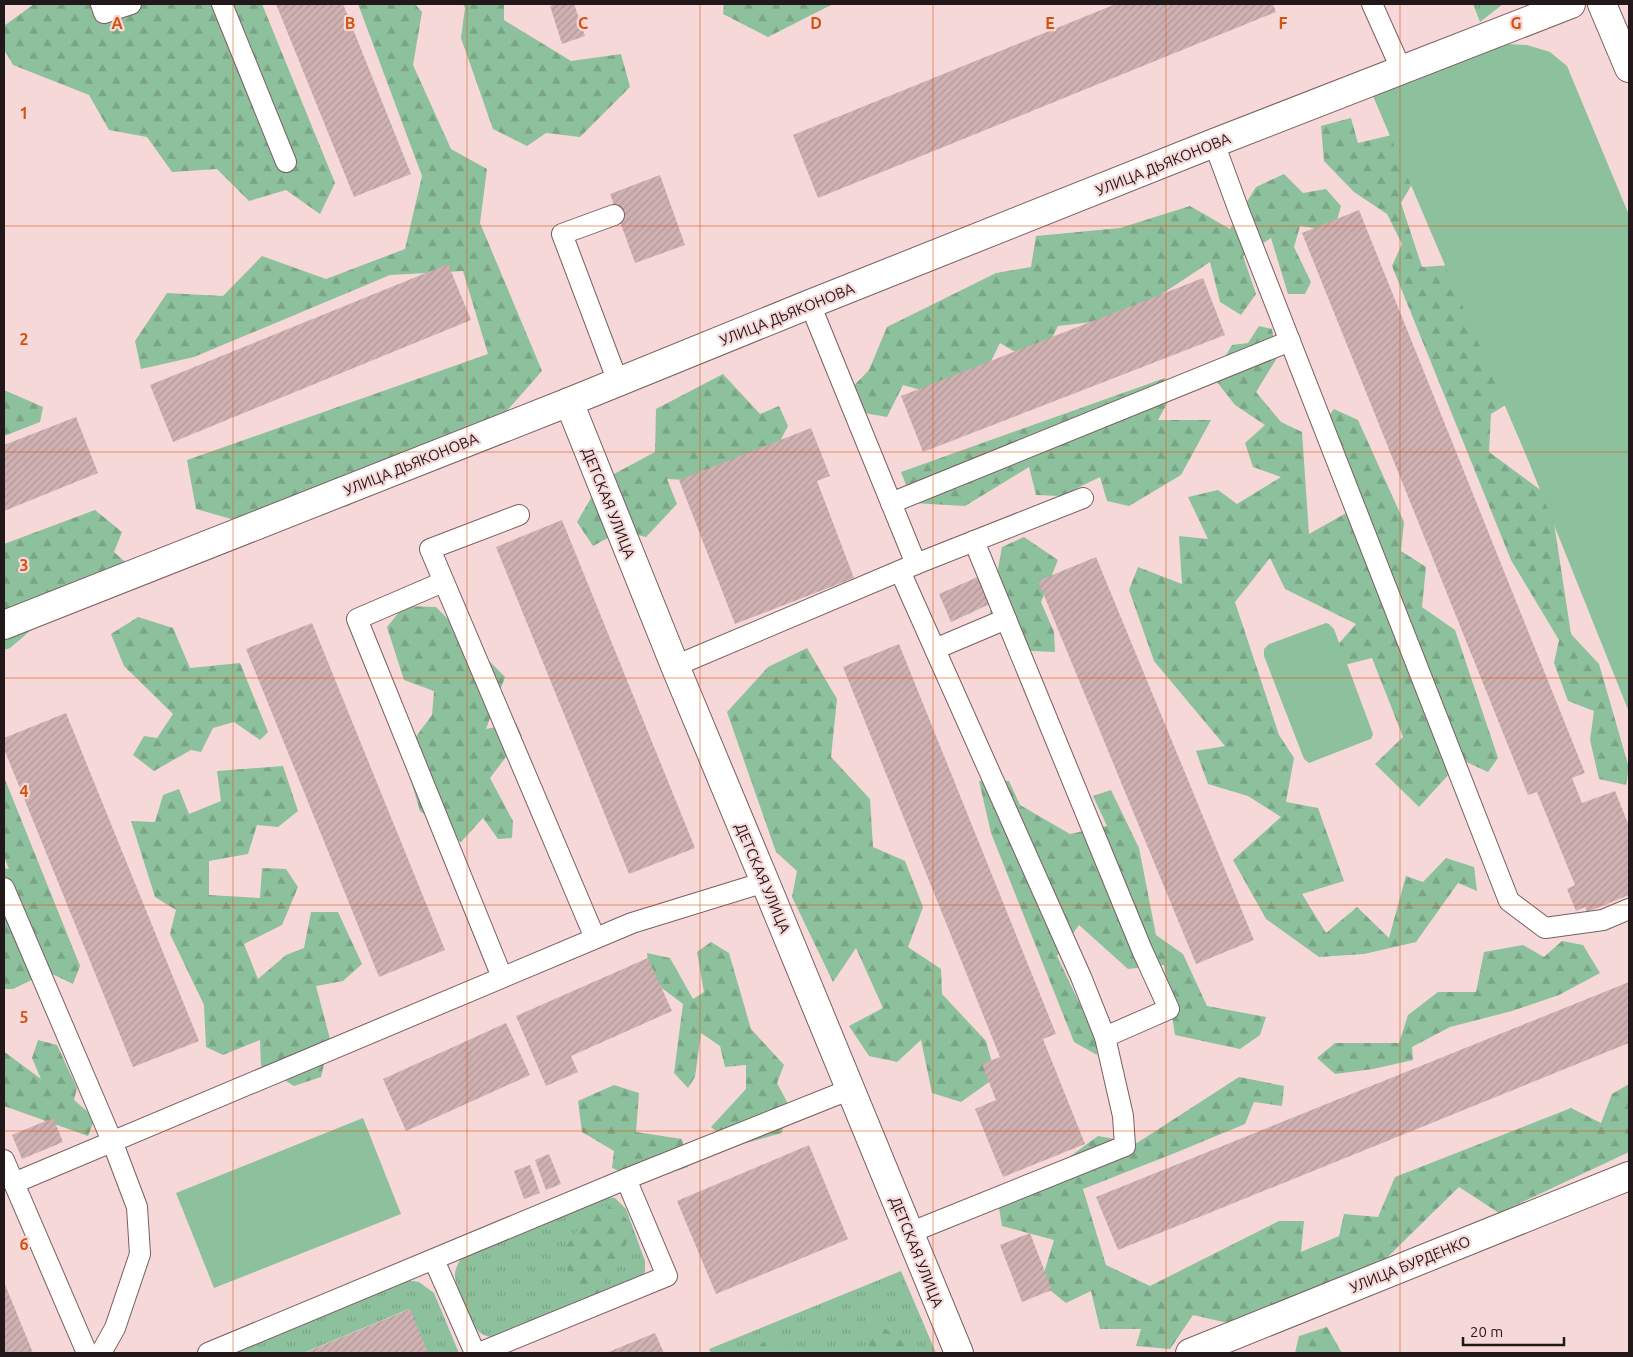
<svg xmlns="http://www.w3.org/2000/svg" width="1633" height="1357" viewBox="0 0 1633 1357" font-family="Ubuntu,sans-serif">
	<defs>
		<pattern id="grass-tufts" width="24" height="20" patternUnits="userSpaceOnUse" patternTransform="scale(1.25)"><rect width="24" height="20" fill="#8dc09c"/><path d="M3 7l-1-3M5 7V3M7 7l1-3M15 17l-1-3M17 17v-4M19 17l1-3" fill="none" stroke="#79a486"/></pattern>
		<pattern id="forest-firs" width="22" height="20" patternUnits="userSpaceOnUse" patternTransform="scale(1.25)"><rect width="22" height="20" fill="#8dc09c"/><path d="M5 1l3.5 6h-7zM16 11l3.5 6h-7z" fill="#79a486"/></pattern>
		<pattern id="building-hatch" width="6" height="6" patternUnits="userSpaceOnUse" patternTransform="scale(1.25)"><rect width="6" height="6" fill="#cfb1b2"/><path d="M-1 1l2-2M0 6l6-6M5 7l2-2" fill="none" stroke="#b19898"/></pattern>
	</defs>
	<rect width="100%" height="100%" fill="#f7d8d8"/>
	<g fill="url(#grass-tufts)">
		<path d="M 1473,4 L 1503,4 L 1480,22 Z"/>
		<path d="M 606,1197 L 615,1198 L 626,1209 L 645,1261 L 645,1271 L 641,1281 L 502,1337 C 494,1337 486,1338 479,1332 C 473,1326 456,1286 455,1277 C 454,1271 458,1264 461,1258 Z"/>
		<path d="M 901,1271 L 936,1353 L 711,1353 L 709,1349 Z"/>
		<path d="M 400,1279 L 419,1282 L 434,1293 L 459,1353 L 428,1353 L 409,1309 L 303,1353 L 225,1353 Z"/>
	</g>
	<g fill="url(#forest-firs)">
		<path d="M 34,4 L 262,4 L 335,183 L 320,214 L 286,190 L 249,201 L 217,169 L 172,172 L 147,137 L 109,130 L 89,95 L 13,65 L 4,49 L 4,26 Z"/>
		<path d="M 358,4 L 415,4 L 422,12 L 413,65 L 451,149 L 487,169 L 480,223 L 542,371 L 480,441 L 348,506 L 260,527 L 196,509 L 187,460 L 488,354 L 463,271 L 390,275 L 194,357 L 141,369 L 135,341 L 167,293 L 223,296 L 262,256 L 326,279 L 405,249 L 422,176 Z"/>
		<path d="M 463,4 L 504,4 L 504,20 L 571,61 L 621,54 L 630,87 L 580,137 L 546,133 L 527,146 L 493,129 L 461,38 L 465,8 Z"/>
		<path d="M 724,4 L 833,4 L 768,37 L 723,14 Z"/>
		<path d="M 1351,118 L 1358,143 L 1417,129 L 1422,167 L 1401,203 L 1422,267 L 1496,262 L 1527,392 L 1491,414 L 1489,452 L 1550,497 L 1571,634 L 1599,664 L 1629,768 L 1626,785 L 1599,779 L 1590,740 L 1594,711 L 1568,701 L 1554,663 L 1559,640 L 1511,560 L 1392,266 L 1402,244 L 1387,214 L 1354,192 L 1324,161 L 1321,126 Z"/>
		<path d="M 1284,174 L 1303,193 L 1326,189 L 1341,206 L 1334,231 L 1300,226 L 1294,247 L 1311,282 L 1305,294 L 1288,294 L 1271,238 L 1243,256 L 1256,294 L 1241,315 L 1220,302 L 1210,262 L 1126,318 L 1058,326 L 1048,346 L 1020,355 L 1000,343 L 985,373 L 931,393 L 903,385 L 887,417 L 847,410 L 841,399 L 869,370 L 887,327 L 996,273 L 1031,267 L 1036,236 L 1120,228 L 1190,206 L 1230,229 L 1256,187 Z"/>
		<path d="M 1259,326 L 1272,329 L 1277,358 L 1256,392 L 1281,422 L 1302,432 L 1309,534 L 1348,512 L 1348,462 L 1318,429 L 1334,409 L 1358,420 L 1404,522 L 1401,551 L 1426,567 L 1422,607 L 1455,630 L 1498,758 L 1488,772 L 1462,760 L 1419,807 L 1375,764 L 1403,737 L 1372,658 L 1332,668 L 1328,656 L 1356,624 L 1285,589 L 1270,558 L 1235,602 L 1279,735 L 1294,758 L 1286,802 L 1318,808 L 1344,881 L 1302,894 L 1326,933 L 1357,907 L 1389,938 L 1406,876 L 1423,882 L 1446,858 L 1474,867 L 1477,891 L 1458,883 L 1416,942 L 1364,954 L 1319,957 L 1266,919 L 1233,860 L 1281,817 L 1248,796 L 1208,784 L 1196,751 L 1225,746 L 1154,661 L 1129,590 L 1138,567 L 1182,584 L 1179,536 L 1208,539 L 1188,497 L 1218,490 L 1237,504 L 1281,477 L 1253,467 L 1245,443 L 1265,425 L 1235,405 L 1213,377 L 1232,345 L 1248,343 Z"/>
		<path d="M 723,374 L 760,414 L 779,406 L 788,426 L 776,449 L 707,481 L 667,479 L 677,504 L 646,537 L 621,531 L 593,546 L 577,522 L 601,481 L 655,452 L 656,409 Z"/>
		<path d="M 1165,378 L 1169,400 L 1158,420 L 1211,420 L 1181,475 L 1129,506 L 1107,501 L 1100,477 L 1061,496 L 1036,495 L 1029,467 L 965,506 L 913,503 L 901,472 Z"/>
		<path d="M 4,390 L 43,407 L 40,422 L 4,436 Z"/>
		<path d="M 95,510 L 122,532 L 114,552 L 143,578 L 113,598 L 43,620 L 10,648 L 4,650 L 4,544 Z"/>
		<path d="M 1024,537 L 1058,560 L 1041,602 L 1054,632 L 1055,652 L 1012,650 L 990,613 L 1002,547 Z"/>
		<path d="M 404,606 L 436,607 L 505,677 L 486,729 L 516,723 L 522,736 L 490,778 L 513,821 L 512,838 L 498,839 L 483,818 L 461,842 L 420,811 L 403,754 L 432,715 L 434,691 L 404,680 L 387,627 Z"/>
		<path d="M 138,617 L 173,628 L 190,668 L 240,663 L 268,732 L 260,740 L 234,722 L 213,728 L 201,752 L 191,750 L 154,771 L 133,755 L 144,736 L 157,738 L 173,714 L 124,666 L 111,634 Z"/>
		<path d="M 807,648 L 837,699 L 831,757 L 870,799 L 873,847 L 905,861 L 923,907 L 908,947 L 941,969 L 942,994 L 986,1041 L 996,1077 L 961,1102 L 932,1093 L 921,1040 L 897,1062 L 869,1056 L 849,1026 L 883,1008 L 856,948 L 833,982 L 792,897 L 797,871 L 776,852 L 727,712 L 768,667 Z"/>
		<path d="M 283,766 L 298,811 L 278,827 L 257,825 L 248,854 L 209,861 L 209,895 L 260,898 L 262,868 L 286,869 L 298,887 L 282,925 L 244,944 L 258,979 L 286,955 L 304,948 L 311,912 L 338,912 L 362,964 L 343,981 L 316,986 L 330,1039 L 321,1077 L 294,1086 L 261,1066 L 260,1040 L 223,1055 L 206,1047 L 204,1005 L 170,934 L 176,910 L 155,897 L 131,821 L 155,822 L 163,795 L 179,789 L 189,814 L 221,801 L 217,771 Z"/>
		<path d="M 4,777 L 80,966 L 73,984 L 48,972 L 13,989 L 4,989 L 4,868 L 9,869 L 4,857 Z"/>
		<path d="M 979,781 L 1009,781 L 1020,805 L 1070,834 L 1107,826 L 1093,796 L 1111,790 L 1139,848 L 1156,935 L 1183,954 L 1207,1006 L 1266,1017 L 1260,1035 L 1240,1049 L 1175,1035 L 1164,965 L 1128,969 L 1079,925 L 1057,956 L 1096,1038 L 1097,1055 L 1074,1042 L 991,833 Z"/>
		<path d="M 1562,941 L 1583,945 L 1600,973 L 1559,995 L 1512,1011 L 1450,1027 L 1412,1047 L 1413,1060 L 1373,1069 L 1335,1074 L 1317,1058 L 1335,1043 L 1399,1043 L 1408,1015 L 1438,992 L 1476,992 L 1484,952 L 1523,945 L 1544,957 Z"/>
		<path d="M 711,942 L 729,953 L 751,1029 L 784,1065 L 777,1083 L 787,1102 L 782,1133 L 735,1146 L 711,1127 L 746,1089 L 746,1065 L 725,1067 L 720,1046 L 701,1033 L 695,1077 L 688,1088 L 674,1073 L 683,1004 L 650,979 L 647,953 L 670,958 L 693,999 L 704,992 L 697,952 Z"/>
		<path d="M 38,1040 L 57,1045 L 77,1088 L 74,1100 L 95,1118 L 88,1136 L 4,1106 L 4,1053 L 6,1053 L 41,1079 L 32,1058 Z"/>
		<path d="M 1239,1077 L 1284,1086 L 1282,1106 L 1254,1102 L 1245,1124 L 1175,1153 L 1083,1189 L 1106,1265 L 1150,1286 L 1279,1221 L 1304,1221 L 1301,1252 L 1339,1236 L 1344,1214 L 1378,1217 L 1395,1177 L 1571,1108 L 1601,1123 L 1612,1094 L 1629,1084 L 1629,1152 L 1499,1213 L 1459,1187 L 1364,1280 L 1228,1323 L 1193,1315 L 1170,1349 L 1136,1346 L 1141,1329 L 1100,1329 L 1091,1291 L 1066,1303 L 1041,1283 L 1054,1240 L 1002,1226 L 999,1208 L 1098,1136 L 1137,1143 Z"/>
		<path d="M 614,1085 L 639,1093 L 636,1132 L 682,1139 L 688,1167 L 645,1181 L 612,1168 L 614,1151 L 582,1132 L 578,1101 Z"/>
		<path d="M 604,1205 L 617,1210 L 628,1221 L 629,1239 L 611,1268 L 598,1296 L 578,1296 L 569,1278 L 564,1250 L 588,1214 Z"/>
		<path d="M 879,1324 L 917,1353 L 871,1353 L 864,1334 Z"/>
		<path d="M 1327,1327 L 1342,1353 L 1295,1353 L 1299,1336 Z"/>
		<path d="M 770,1336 L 781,1337 L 789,1349 L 789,1353 L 759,1353 L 757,1348 Z"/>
	</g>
	<g fill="#8dc09c">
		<path d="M 1507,44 L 1527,45 L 1550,52 L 1567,66 L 1629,215 L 1629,712 L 1528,460 L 1373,96 Z"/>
		<path d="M 1326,623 L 1329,624 L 1334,629 L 1373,734 L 1371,739 L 1368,740 L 1309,763 L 1304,759 L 1264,656 L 1264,649 L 1269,644 Z"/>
		<path d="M 363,1118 L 401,1214 L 214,1288 L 176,1193 Z"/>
	</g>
	<g fill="url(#building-hatch)">
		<path d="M 276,4 L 343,4 L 411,174 L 354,197 Z"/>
		<path d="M 556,4 L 574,4 L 585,36 L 562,44 L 550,6 Z"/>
		<path d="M 1116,4 L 1273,4 L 1276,12 L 818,198 L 793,135 Z"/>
		<path d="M 660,175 L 685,245 L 635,263 L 610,194 Z"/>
		<path d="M 1359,210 L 1585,773 L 1572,778 L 1582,803 L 1615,791 L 1629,826 L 1629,895 L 1587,912 L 1585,907 L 1576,911 L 1567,889 L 1575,885 L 1537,792 L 1528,795 L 1302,233 Z"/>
		<path d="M 448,264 L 471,320 L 173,442 L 150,385 Z"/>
		<path d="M 1203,278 L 1225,335 L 923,452 L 901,396 Z"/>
		<path d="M 76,417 L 98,473 L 4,511 L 4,445 Z"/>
		<path d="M 811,428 L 830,476 L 817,481 L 854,578 L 735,624 L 679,480 Z"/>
		<path d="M 562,520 L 695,848 L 629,874 L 496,547 Z"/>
		<path d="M 1096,557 L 1254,940 L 1196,964 L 1038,581 Z"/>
		<path d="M 980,576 L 992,603 L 951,622 L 939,594 Z"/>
		<path d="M 312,623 L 445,950 L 379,977 L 246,649 Z"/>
		<path d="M 899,644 L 1056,1034 L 1043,1039 L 1085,1144 L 1003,1177 L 975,1109 L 996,1100 L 982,1064 L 1000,1057 L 843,667 Z"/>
		<path d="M 66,713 L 199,1041 L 133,1067 L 4,749 L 4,738 Z"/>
		<path d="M 648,958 L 672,1011 L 571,1056 L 578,1072 L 546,1086 L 516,1016 Z"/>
		<path d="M 1629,982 L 1629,1043 L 1118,1250 L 1096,1197 Z"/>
		<path d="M 506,1023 L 530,1075 L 406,1131 L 383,1079 Z"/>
		<path d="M 53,1118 L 63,1142 L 22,1159 L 12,1135 Z"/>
		<path d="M 809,1145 L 848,1239 L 716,1294 L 677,1201 Z"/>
		<path d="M 549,1154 L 561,1184 L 546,1190 L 535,1160 Z"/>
		<path d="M 530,1165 L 540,1193 L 524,1199 L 514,1171 Z"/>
		<path d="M 1030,1233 L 1052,1290 L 1022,1302 L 1000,1245 Z"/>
		<path d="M 4,1282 L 33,1353 L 4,1353 Z"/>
		<path d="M 410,1309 L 428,1353 L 304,1353 Z"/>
		<path d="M 655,1333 L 664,1353 L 606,1353 Z"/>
	</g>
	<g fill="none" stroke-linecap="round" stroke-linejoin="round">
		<g stroke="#795f5f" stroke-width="22">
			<g id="lane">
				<path d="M 101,4 L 104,13 L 131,4"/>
				<path d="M 222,4 L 286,162"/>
				<path d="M 1372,4 L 1402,71"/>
				<path d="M 1214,143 L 1239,211 L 1509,901 L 1545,928 L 1603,920 L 1629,909"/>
				<path d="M 614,215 L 562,234 L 618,382"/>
				<path d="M 891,503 L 1290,341"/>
				<path d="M 519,515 L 430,549 L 595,938"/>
				<path d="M 916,564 L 1083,498"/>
				<path d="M 900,571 L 1081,977 L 1105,1037 L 1169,1009 L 1142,950 L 974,541"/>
				<path d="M 443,582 L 357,619 L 502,977"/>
				<path d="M 935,649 L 1006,619"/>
				<path d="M 675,666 L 916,564 L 810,304"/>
				<path d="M 4,888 L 112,1141 L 137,1207 L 140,1254 L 115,1328 L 101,1353"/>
				<path d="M 4,1160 L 87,1353"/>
				<path d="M 14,1183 L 632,923 L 765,882"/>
				<path d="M 909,1233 L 1125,1146 L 1123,1116 L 1105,1037"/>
				<path d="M 434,1260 L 475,1353"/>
				<path d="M 208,1353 L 626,1179 L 851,1089"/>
				<path d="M 479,1353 L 667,1276 L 626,1179"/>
			</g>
		</g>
		<g stroke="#795f5f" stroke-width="30">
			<g id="street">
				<path d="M 569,402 L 675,666 L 765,882 L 959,1353"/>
				<path d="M 4,625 L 569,402 L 810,304 L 1214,143 L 1571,4"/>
				<path d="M 1190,1353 L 1629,1176"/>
			</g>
		</g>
		<g stroke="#795f5f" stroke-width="30">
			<path id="secondary" d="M 1602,4 L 1629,68"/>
		</g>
		<use href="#lane" stroke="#fff" stroke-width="20"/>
		<use href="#street" stroke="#fff" stroke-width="28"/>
		<use href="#secondary" stroke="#fff" stroke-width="28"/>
	</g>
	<path fill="none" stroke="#d4520d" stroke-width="1" stroke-opacity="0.55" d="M 233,4 L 233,1353M 467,4 L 467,1353M 700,4 L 700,1353M 933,4 L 933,1353M 1166,4 L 1166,1353M 1400,4 L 1400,1353M 4,226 L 1629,226M 4,452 L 1629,452M 4,678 L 1629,678M 4,905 L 1629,905M 4,1131 L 1629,1131"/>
	<g text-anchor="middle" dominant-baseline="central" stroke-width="4.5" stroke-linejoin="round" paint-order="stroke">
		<g font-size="15" fill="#231819" stroke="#f7d8d8">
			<text transform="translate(1163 164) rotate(-22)">УЛИЦА ДЬЯКОНОВА</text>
			<text transform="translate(787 314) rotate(-22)">УЛИЦА ДЬЯКОНОВА</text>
			<text transform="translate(411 464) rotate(-22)">УЛИЦА ДЬЯКОНОВА</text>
			<text transform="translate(609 503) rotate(68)">ДЕТСКАЯ УЛИЦА</text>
			<text transform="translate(763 878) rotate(67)">ДЕТСКАЯ УЛИЦА</text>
			<text transform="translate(917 1252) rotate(68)">ДЕТСКАЯ УЛИЦА</text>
			<text transform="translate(1410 1264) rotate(-22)">УЛИЦА БУРДЕНКО</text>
		</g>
	</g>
	<g font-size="16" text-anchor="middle" font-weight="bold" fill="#d4520d" stroke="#f7d8d8" stroke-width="4.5" stroke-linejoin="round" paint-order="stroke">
		<text x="117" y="29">A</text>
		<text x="350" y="29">B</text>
		<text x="583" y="29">C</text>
		<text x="816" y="29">D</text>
		<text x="1050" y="29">E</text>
		<text x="1283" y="29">F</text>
		<text x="1516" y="29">G</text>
		<text x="24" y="119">1</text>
		<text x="24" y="345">2</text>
		<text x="24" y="571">3</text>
		<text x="24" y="797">4</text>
		<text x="24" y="1023">5</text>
		<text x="24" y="1250">6</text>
	</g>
	<rect width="1633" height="1357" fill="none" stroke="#231819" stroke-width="10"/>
	<path d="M1463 1337v8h101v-8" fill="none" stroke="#231819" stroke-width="2.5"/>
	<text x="1470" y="1337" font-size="15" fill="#231819" stroke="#f7d8d8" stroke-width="4" paint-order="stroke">20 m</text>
</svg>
